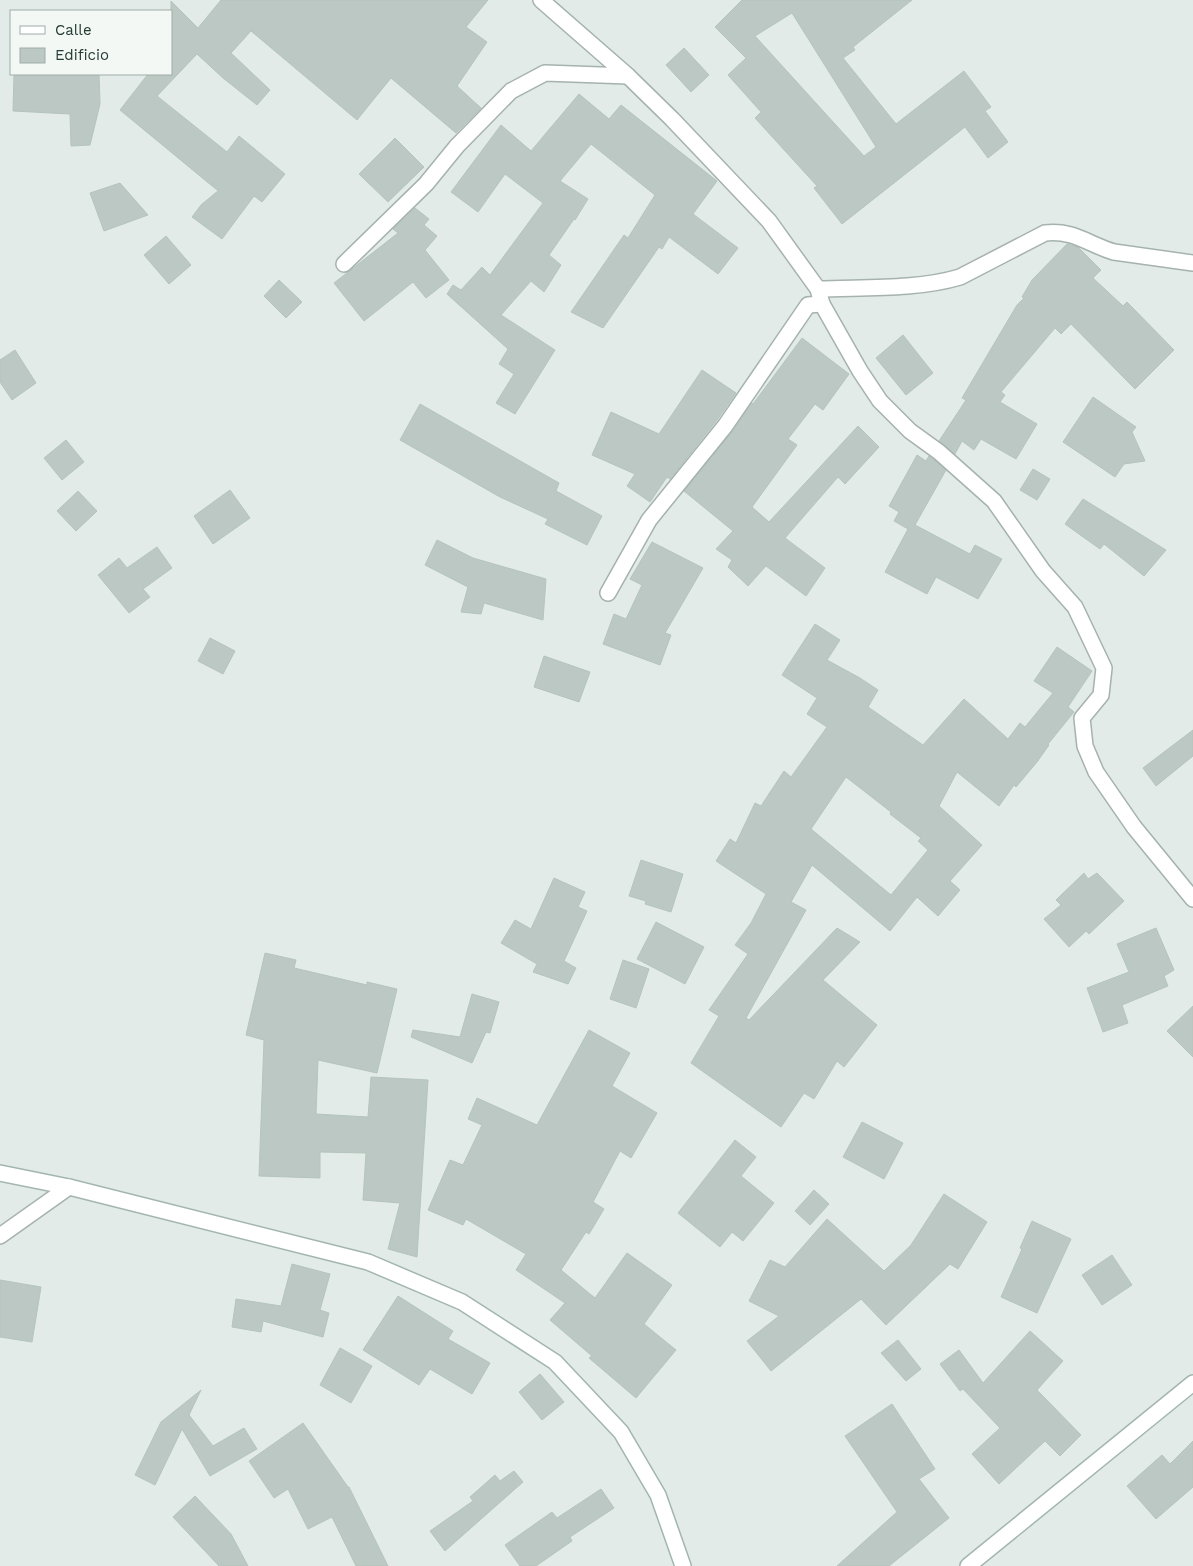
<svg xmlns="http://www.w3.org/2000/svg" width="1193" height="1566" viewBox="0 0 1193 1566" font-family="'Work Sans',sans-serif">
	<rect width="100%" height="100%" fill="#e2ebe7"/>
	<g fill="#bbc8c3" stroke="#b5c4bd" fill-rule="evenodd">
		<path d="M 221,0 L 488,0 L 466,27 L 487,42 L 457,86 L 481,108 L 456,133 L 391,78 L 357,120 L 251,31 L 231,53 L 270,90 L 257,105 L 223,78 L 197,54 L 157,96 L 227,152 L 239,136 L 285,174 L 262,202 L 254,196 L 222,239 L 192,217 L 201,205 L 219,190 L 217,190 L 120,110 L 148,74 L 171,74 L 171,1 L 198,28 Z"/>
		<path d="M 742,0 L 912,0 L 853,47 L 855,50 L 843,58 L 896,124 L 964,71 L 991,107 L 985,111 L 1008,142 L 988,158 L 965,127 L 842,224 L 814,188 L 817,186 L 755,118 L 761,112 L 728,75 L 746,58 L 715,27 ZM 792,13 L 876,147 L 864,156 L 755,36 Z"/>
		<path d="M 684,48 L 709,75 L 691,92 L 666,65 Z"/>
		<path d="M 14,74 L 99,74 L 100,104 L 90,145 L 71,146 L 70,114 L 13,111 Z"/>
		<path d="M 579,94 L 609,119 L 621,105 L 717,181 L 693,214 L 738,248 L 718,274 L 669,237 L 662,249 L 659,247 L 603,328 L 571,312 L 624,235 L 628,238 L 655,195 L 591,144 L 560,181 L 588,199 L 575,220 L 574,219 L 549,255 L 561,265 L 544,292 L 531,281 L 501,315 L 555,350 L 515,414 L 496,403 L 514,374 L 499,364 L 508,349 L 447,294 L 453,285 L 461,290 L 482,267 L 490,275 L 543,203 L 505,174 L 478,212 L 451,192 L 501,125 L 531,151 Z"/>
		<path d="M 395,138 L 424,167 L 388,202 L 359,174 Z"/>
		<path d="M 120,183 L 148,215 L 104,231 L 90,193 Z"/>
		<path d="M 415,208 L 429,219 L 424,225 L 437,236 L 425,250 L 449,280 L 426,298 L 413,282 L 364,321 L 334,283 L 398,233 L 393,229 Z"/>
		<path d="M 166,236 L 191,265 L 169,284 L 144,255 Z"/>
		<path d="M 1067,244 L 1078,247 L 1101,270 L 1093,278 L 1123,306 L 1127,302 L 1174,350 L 1135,389 L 1071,324 L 1061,334 L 1055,328 L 1001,392 L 1005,395 L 1000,402 L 1037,424 L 1016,459 L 981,439 L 974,450 L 962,441 L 955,454 L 939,441 L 966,400 L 962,398 L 1017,305 L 1024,298 L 1022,297 L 1032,280 Z"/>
		<path d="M 279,280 L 302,302 L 286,318 L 264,296 Z"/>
		<path d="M 903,335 L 933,373 L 906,395 L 876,358 Z"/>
		<path d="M 802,338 L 849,374 L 823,410 L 815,404 L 788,439 L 797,445 L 752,507 L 769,522 L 858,426 L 879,447 L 845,484 L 838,477 L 785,538 L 825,568 L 806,596 L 766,566 L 748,586 L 728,567 L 732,560 L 716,549 L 733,531 L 684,491 L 732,432 L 752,403 L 753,404 Z"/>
		<path d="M 15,350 L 36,383 L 12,400 L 0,382 L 0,360 Z"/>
		<path d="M 702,370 L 736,393 L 717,420 L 670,479 L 667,477 L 650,502 L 627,486 L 635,474 L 592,455 L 611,412 L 659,434 Z"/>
		<path d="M 1093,397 L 1136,427 L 1132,432 L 1145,461 L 1124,464 L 1115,477 L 1063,442 Z"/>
		<path d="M 420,404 L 559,483 L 556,491 L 602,516 L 587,545 L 545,524 L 548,519 L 500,497 L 400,440 Z"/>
		<path d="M 66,440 L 84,462 L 62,480 L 44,458 Z"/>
		<path d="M 917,455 L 926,461 L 929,456 L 946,470 L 915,525 L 970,554 L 975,545 L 1002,559 L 978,599 L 936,577 L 927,594 L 885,572 L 908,529 L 894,521 L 899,512 L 889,506 Z"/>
		<path d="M 1033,469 L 1050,479 L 1037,500 L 1020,490 Z"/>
		<path d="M 230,490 L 250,518 L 213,544 L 194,516 Z"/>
		<path d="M 78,491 L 97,511 L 76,531 L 57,511 Z"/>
		<path d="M 1083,499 L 1166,550 L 1144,576 L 1104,544 L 1100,549 L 1065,524 Z"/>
		<path d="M 437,540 L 473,558 L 546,579 L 543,620 L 484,603 L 481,614 L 461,612 L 468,587 L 425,565 Z"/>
		<path d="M 652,542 L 703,568 L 665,633 L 671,635 L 660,665 L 603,644 L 614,614 L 626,619 L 642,585 L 630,579 Z"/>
		<path d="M 157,547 L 172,568 L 143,589 L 150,597 L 129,613 L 98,575 L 119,558 L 127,568 Z"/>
		<path d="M 815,624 L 840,640 L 827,660 L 860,678 L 878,690 L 868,707 L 923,745 L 964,699 L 1008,739 L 1020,723 L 1025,727 L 1053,693 L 1034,681 L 1057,647 L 1092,671 L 1068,707 L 1074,712 L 1048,744 L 1049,745 L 1037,762 L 1016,787 L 1014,785 L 999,806 L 957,772 L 939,806 L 982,845 L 950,881 L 960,890 L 938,916 L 917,897 L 890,931 L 812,865 L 791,902 L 806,910 L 746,1018 L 749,1020 L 837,928 L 860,942 L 823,980 L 877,1025 L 844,1067 L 837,1061 L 814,1099 L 804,1093 L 781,1127 L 691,1063 L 719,1016 L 709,1010 L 748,954 L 735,945 L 751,923 L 766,894 L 716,861 L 730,839 L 736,843 L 755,803 L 761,806 L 784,771 L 791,777 L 827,727 L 807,714 L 817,698 L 782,675 ZM 846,777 L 891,812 L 890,814 L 921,838 L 918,841 L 928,850 L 891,895 L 811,829 Z"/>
		<path d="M 210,638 L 235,651 L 223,674 L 198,661 Z"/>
		<path d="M 544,656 L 590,672 L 579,702 L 534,687 Z"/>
		<path d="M 1193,730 L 1193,756 L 1156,786 L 1143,768 Z"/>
		<path d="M 641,860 L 683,874 L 671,912 L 645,904 L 646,901 L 629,896 Z"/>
		<path d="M 1084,873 L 1088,879 L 1097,873 L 1124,901 L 1089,934 L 1086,931 L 1069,947 L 1044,919 L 1061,905 L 1056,900 Z"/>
		<path d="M 554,878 L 585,892 L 578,907 L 587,911 L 564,961 L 576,968 L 568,984 L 533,972 L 537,964 L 501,943 L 515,920 L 531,929 Z"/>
		<path d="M 656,922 L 704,947 L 685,984 L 637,959 Z"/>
		<path d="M 1156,928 L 1174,970 L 1164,976 L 1168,986 L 1122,1005 L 1128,1023 L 1103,1032 L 1087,988 L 1129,972 L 1117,944 Z"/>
		<path d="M 265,953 L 296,960 L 294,968 L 367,985 L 367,982 L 397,989 L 377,1073 L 318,1060 L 316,1114 L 368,1117 L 371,1077 L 428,1080 L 417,1257 L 388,1249 L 400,1203 L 363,1200 L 366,1153 L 320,1152 L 320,1178 L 259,1176 L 264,1040 L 246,1035 Z"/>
		<path d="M 623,960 L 649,969 L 636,1008 L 610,999 Z"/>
		<path d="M 472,994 L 499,1002 L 490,1033 L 486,1032 L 472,1063 L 411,1037 L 413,1030 L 460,1037 Z"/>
		<path d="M 1193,1006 L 1193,1057 L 1167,1031 Z"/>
		<path d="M 589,1030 L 630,1053 L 612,1086 L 657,1113 L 631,1158 L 620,1151 L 593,1202 L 604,1209 L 589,1234 L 586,1232 L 561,1270 L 595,1298 L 627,1253 L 672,1285 L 644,1324 L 676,1350 L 636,1398 L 589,1358 L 592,1356 L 550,1320 L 565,1303 L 516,1270 L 526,1254 L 466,1219 L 463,1225 L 428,1210 L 450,1160 L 463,1165 L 482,1125 L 468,1119 L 477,1098 L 537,1125 Z"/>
		<path d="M 862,1122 L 903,1143 L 884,1179 L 843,1157 Z"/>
		<path d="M 735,1140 L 756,1157 L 741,1176 L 774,1203 L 743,1241 L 732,1232 L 720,1247 L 678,1213 Z"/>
		<path d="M 814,1190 L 829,1204 L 810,1225 L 795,1211 Z"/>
		<path d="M 944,1194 L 987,1222 L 958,1269 L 950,1264 L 886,1325 L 861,1299 L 771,1371 L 747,1341 L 779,1316 L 749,1301 L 770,1260 L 785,1267 L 827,1219 L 884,1271 L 911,1245 Z"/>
		<path d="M 1032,1221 L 1071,1239 L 1037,1313 L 1001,1297 L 1022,1249 L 1020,1248 Z"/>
		<path d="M 1112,1255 L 1132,1285 L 1102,1305 L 1082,1275 Z"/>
		<path d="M 292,1264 L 330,1274 L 320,1310 L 329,1313 L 323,1337 L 263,1321 L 261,1332 L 232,1327 L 236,1299 L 281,1306 Z"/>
		<path d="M 0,1280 L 41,1287 L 32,1342 L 0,1337 Z"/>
		<path d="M 398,1296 L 453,1331 L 448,1339 L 490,1363 L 472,1394 L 430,1369 L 419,1385 L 363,1350 Z"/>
		<path d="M 1030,1331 L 1063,1361 L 1037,1390 L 1081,1435 L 1060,1456 L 1045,1441 L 999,1484 L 972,1454 L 1000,1428 L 963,1389 L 960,1391 L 940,1364 L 959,1350 L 983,1383 Z"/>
		<path d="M 898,1340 L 921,1369 L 906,1381 L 881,1353 Z"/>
		<path d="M 340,1348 L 372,1366 L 351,1403 L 320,1385 Z"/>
		<path d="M 540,1374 L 564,1402 L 542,1420 L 519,1392 Z"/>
		<path d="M 201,1390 L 189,1415 L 213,1446 L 244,1428 L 257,1449 L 210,1476 L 182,1429 L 155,1485 L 135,1475 L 161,1422 Z"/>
		<path d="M 892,1404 L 935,1469 L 919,1479 L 949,1518 L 889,1566 L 837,1566 L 897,1512 L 845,1436 Z"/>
		<path d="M 303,1423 L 348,1487 L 349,1487 L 388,1566 L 356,1566 L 332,1517 L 308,1529 L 288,1489 L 274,1498 L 249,1461 Z"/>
		<path d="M 1193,1441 L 1193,1487 L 1156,1519 L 1127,1486 L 1162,1455 L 1170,1464 Z"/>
		<path d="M 514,1471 L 523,1482 L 445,1551 L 430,1531 L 473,1501 L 470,1497 L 495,1475 L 500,1481 Z"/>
		<path d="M 601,1489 L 614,1508 L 570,1537 L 572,1541 L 536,1566 L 520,1566 L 505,1545 L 552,1512 L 557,1518 Z"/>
		<path d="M 195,1496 L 231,1534 L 248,1566 L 219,1566 L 173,1517 Z"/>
	</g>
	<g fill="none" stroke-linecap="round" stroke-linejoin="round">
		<g stroke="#a5b2ae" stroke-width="18">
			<g id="street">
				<path d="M 541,0 L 628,76 L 672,119 L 769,221 L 818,289 L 822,304 L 860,371 L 880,401 L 910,431 L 939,452 L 994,501 L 1043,571 L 1075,607 L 1104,668 L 1101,695 L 1082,718 L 1085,746 L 1096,772 L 1134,827 L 1193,899"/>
				<path d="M 344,264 L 426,184 L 457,146 L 511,91 L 545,73 L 628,76"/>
				<path d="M 818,289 C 863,287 917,290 960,277 L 1045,233 C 1075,230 1087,244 1114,252 L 1193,263"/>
				<path d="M 608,593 L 649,520 L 725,426 L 808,305 L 822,304"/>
				<path d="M 0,1236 L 69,1187"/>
			</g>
		</g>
		<g stroke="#a2b6ae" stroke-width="18">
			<g id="secondary">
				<path d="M 0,1173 L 69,1187 L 368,1262 L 462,1302 L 555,1362 L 621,1432 L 658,1495 L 683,1566"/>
				<path d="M 968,1566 L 1193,1383"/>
			</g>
		</g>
		<use href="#street" stroke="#fff" stroke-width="15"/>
		<use href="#secondary" stroke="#fff" stroke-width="15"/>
	</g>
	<rect x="10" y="10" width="162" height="65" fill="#f3f8f5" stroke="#a0aca8"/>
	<rect x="20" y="26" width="25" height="8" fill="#ffffff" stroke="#a0aca8"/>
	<text x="55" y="35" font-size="15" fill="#243a34">Calle</text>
	<rect x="20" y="48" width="25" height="15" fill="#bbc8c3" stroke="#a0aca8"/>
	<text x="55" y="60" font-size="15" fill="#243a34">Edificio</text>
</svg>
